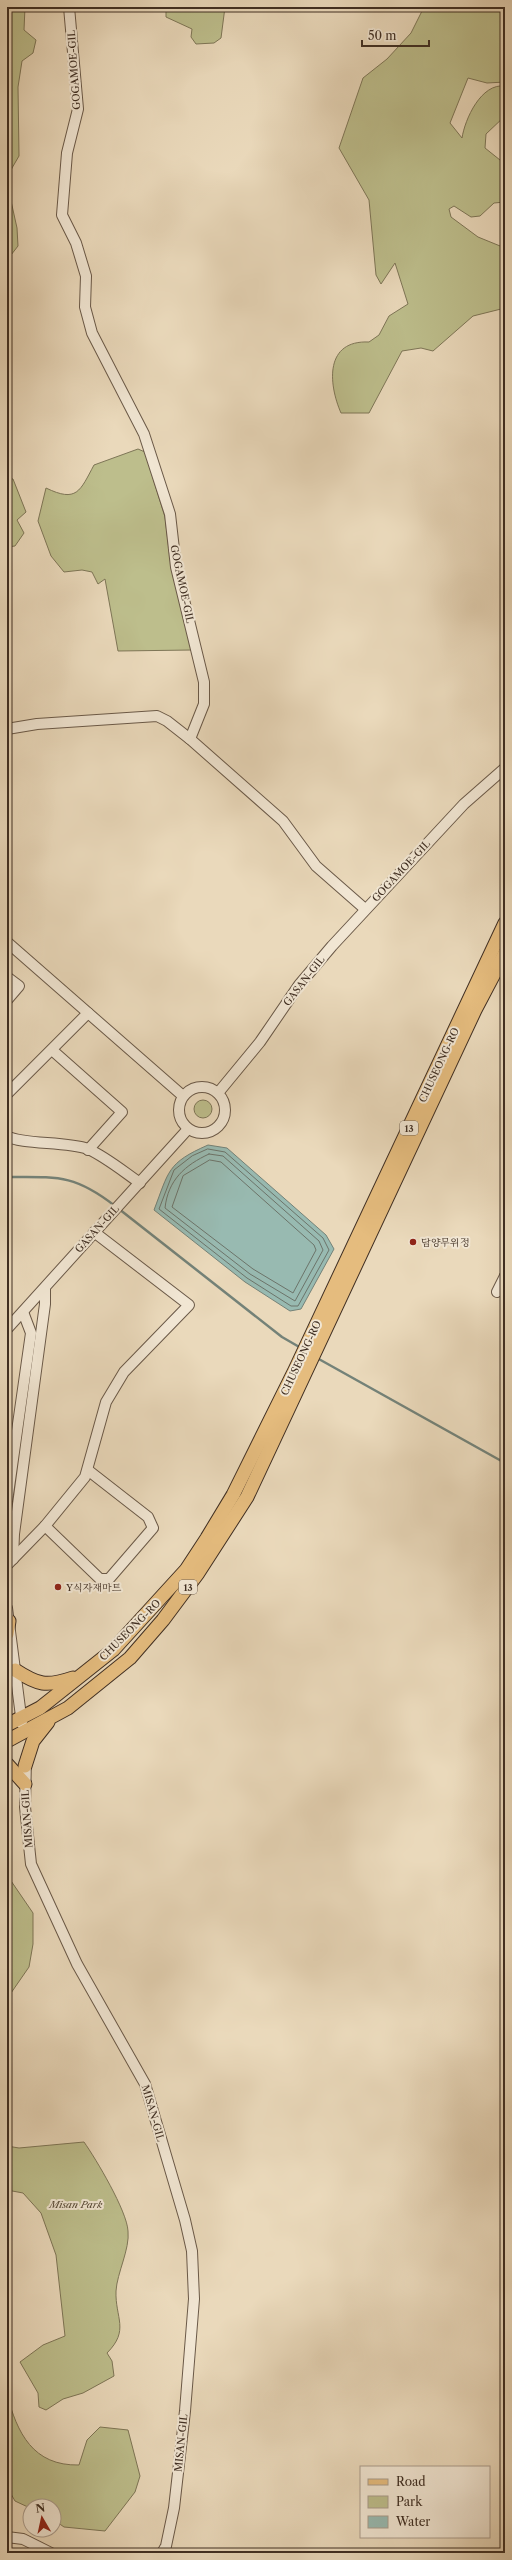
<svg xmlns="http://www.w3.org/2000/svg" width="512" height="2560" viewBox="0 0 512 2560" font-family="'Libre Caslon Text','Noto Serif KR',serif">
	<rect width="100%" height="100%" fill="#ead9bb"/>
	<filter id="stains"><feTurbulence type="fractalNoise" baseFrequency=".005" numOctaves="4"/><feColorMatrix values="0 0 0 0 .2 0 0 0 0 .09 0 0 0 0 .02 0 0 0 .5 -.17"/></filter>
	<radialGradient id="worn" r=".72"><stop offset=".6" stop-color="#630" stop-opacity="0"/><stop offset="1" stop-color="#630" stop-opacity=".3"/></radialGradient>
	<g fill="#bdbe8c" stroke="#7e7657">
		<path d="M 7,7 L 25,7 L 24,30 L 36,40 L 33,53 L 22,61 L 18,87 L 19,156 L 12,168 L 7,183 L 17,228 L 18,246 L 11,255 L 7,256 Z"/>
		<path d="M 166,7 L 225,7 L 221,38 L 214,43 L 196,44 L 191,37 L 192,29 L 166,17 Z"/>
		<path d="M 424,7 L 505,7 L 505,82 L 487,83 L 468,78 L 450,123 L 462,138 C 465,119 481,83 505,86 L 505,116 L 486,134 L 485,148 L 505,164 L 505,202 L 494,203 L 480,216 L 471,217 L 454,206 L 449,209 L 451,217 L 478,237 L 505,248 L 505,308 L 473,316 L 433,351 L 421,348 L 402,351 L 369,413 L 341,413 C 328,383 325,340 369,342 L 379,335 L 389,316 L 408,304 L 395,263 L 381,284 L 376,275 L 369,200 L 339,148 L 363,78 L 387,59 L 411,33 Z"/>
		<path d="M 138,449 L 145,452 L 165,517 L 171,566 L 192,650 L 118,651 L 105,579 L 98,584 L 92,572 L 82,570 L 64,572 L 51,556 L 38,521 L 46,488 C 77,503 80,491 94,465 Z"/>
		<path d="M 7,478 L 13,479 L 26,512 L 17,520 L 24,533 L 15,546 L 7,547 Z"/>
		<circle cx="203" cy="1109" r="9"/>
		<path d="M 7,1875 L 33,1913 L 33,1944 L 29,1967 L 11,1993 L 7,2004 Z"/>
		<path d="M 84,2142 C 96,2159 127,2211 128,2231 C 130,2249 117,2273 116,2291 C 115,2318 130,2330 107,2353 L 112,2361 L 114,2376 L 83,2393 L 63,2399 L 46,2410 L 39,2407 L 38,2393 L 20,2362 L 43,2345 L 65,2336 L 56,2255 L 41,2213 L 23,2193 L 7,2190 L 7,2146 L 19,2148 Z"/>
		<path d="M 7,2394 C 17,2433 33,2466 79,2465 L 87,2440 L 100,2427 L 128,2430 L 140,2476 L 135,2492 L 105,2531 L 64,2527 L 54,2520 L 54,2506 L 30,2506 L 30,2508 L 15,2501 L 7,2487 Z"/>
	</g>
	<path fill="#98bab1" stroke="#748278" d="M 208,1145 L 227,1148 L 326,1235 L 334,1249 L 301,1309 L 290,1311 L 245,1282 L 154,1210 C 169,1171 167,1163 208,1145 Z"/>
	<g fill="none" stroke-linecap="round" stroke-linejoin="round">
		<g stroke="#6c746a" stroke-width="1">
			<path d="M 208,1149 L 225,1152 L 323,1238 L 329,1250 L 298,1306 L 291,1306 L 247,1278 L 159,1209 L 174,1170 L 192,1156 Z"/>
			<path d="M 209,1154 L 223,1156 L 319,1241 L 323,1250 L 295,1301 L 250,1274 L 165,1208 C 168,1180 185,1165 209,1154 Z"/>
			<path d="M 210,1160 L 221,1162 L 314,1245 L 316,1250 L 293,1293 L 253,1269 L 172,1207 L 183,1176 Z"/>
		</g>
		<g stroke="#748278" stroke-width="2.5">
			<path d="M 7,1177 C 57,1177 74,1174 115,1206"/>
			<path d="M 119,1209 L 282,1337 L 301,1348"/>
			<path d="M 317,1358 L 505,1463"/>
		</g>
		<g stroke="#6a5948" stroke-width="12">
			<g id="minor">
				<path d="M 69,7 L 78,109 L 67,153 L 62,215 L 76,243 L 86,276 L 85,307 L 92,333 L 144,434 L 170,514 L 176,567 L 204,682 L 204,704 L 190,739 L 283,821 L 316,866 L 365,909"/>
				<path d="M 7,729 L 37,724 L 157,716 L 167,721 L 190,739"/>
				<path d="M 7,942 L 183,1096"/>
				<path d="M 7,977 L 19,986 L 7,1000"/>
				<path d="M 52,1050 L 122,1112 L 88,1150"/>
				<circle cx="202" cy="1110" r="23"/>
				<path d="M 218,1093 L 260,1042 L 299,985 L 332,946 L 464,804 L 505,768"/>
				<path d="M 7,1094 L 88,1013"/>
				<path d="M 7,1136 C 21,1145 66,1141 88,1149 C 106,1157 124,1172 140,1183"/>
				<path d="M 497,1292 L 505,1276"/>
				<path d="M 7,1329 L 188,1129"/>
				<path d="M 7,1501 L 31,1333 L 23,1312"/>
				<path d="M 45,1526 L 100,1579 L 109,1579 L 153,1528 L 148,1517 L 89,1471"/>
				<path d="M 13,1559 L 14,1534 L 45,1304 L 45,1288"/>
				<path d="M 7,1565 L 45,1526 L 85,1477 L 106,1402 L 124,1372 L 189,1305 L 94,1232"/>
				<path d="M 7,1608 L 22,1724"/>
				<path d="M 26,1759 L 25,1807 L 31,1864 L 77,1964 L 145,2084 L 185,2220 L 192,2251 L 194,2299 L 185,2411 L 174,2508 L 166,2546 L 162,2553"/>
				<path d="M 7,2537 L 23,2539 L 51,2553"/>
			</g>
		</g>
		<g stroke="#3f2e22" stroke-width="15">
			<g id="major">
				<path d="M 7,1634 L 9,1621"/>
				<path d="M 15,1670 C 38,1685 46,1687 73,1678"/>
				<path d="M 7,1725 L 40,1708 L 113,1650 L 186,1570 L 207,1538 L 233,1495 L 295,1370 L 505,923"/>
				<path d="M 7,1741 L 68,1708 L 130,1658 L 163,1620 L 198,1573 L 247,1497 L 475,1010 L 505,953"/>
				<path d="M 7,1764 L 25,1784"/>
				<path d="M 25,1766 L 33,1741 L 48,1722"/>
			</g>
		</g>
		<use href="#minor" stroke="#f1e6d3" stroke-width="10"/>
		<use href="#major" stroke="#e5bc7e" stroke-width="13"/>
	</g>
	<g fill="#8f2418" stroke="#f1e6d3" stroke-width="1.5">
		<circle cx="413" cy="1242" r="4"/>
		<circle cx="58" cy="1587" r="4"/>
	</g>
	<g text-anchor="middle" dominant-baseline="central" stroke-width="4" stroke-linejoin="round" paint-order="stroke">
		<g fill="#f1e6d3" stroke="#746557" stroke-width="1">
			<rect x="400" y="1121" width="18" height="14" rx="3"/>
			<rect x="179" y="1580" width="18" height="14" rx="3"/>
		</g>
		<g font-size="9" font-weight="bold" fill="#3f2e22">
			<text x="409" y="1128">13</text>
			<text x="188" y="1587">13</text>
		</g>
		<g font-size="10" fill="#3f2e22" stroke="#f1e6d3">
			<text transform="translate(74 70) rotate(-94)">GOGAMOE-GIL</text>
			<text transform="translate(182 584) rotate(78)">GOGAMOE-GIL</text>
			<text transform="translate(401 871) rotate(-47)">GOGAMOE-GIL</text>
			<text transform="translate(304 981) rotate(-52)">GASAN-GIL</text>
			<text transform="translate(439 1065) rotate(-65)">CHUSEONG-RO</text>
			<text transform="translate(97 1229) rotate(-48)">GASAN-GIL</text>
			<text transform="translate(301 1358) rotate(-65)">CHUSEONG-RO</text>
			<text transform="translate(130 1630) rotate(-45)">CHUSEONG-RO</text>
			<text transform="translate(27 1819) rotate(-94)">MISAN-GIL</text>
			<text transform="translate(153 2113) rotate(74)">MISAN-GIL</text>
			<text transform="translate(181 2443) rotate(-84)">MISAN-GIL</text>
		</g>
		<g font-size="10" fill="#3f2e22" stroke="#f1e6d3" text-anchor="start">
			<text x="421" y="1242">담양무위정</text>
			<text x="66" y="1587">Y식자재마트</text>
		</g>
		<g font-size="10" font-style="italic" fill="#584b37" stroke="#f1e6d3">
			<text x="76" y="2204">Misan Park</text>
		</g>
	</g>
	<rect width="512" height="2560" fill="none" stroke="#ead9bb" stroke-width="24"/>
	<rect x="8" y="8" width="496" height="2544" fill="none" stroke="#3f2e22" stroke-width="2"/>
	<rect x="12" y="12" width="488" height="2536" fill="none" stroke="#3f2e22"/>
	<rect x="360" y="2466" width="130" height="72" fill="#f1e6d3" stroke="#aa9c8c"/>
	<rect x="368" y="2479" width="20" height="6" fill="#e5bc7e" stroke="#aa9c8c"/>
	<text x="396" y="2486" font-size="12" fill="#3f2e22">Road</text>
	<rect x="368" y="2496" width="20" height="12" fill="#bdbe8c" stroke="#aa9c8c"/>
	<text x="396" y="2506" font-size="12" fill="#3f2e22">Park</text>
	<rect x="368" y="2516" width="20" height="12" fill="#98bab1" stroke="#aa9c8c"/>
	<text x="396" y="2526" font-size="12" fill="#3f2e22">Water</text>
	<g transform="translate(42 2518) rotate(351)"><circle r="19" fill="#f1e6d3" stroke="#aa9c8c"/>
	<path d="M0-3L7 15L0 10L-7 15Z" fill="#8f2418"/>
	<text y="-6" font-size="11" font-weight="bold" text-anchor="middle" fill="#3f2e22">N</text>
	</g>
	<path d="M362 40v6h67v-6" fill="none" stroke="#3f2e22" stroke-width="2"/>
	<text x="368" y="40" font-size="12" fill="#3f2e22" stroke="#f1e6d3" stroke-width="3" paint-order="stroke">50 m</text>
	<rect width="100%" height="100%" filter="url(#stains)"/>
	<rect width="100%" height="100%" fill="url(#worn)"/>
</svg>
